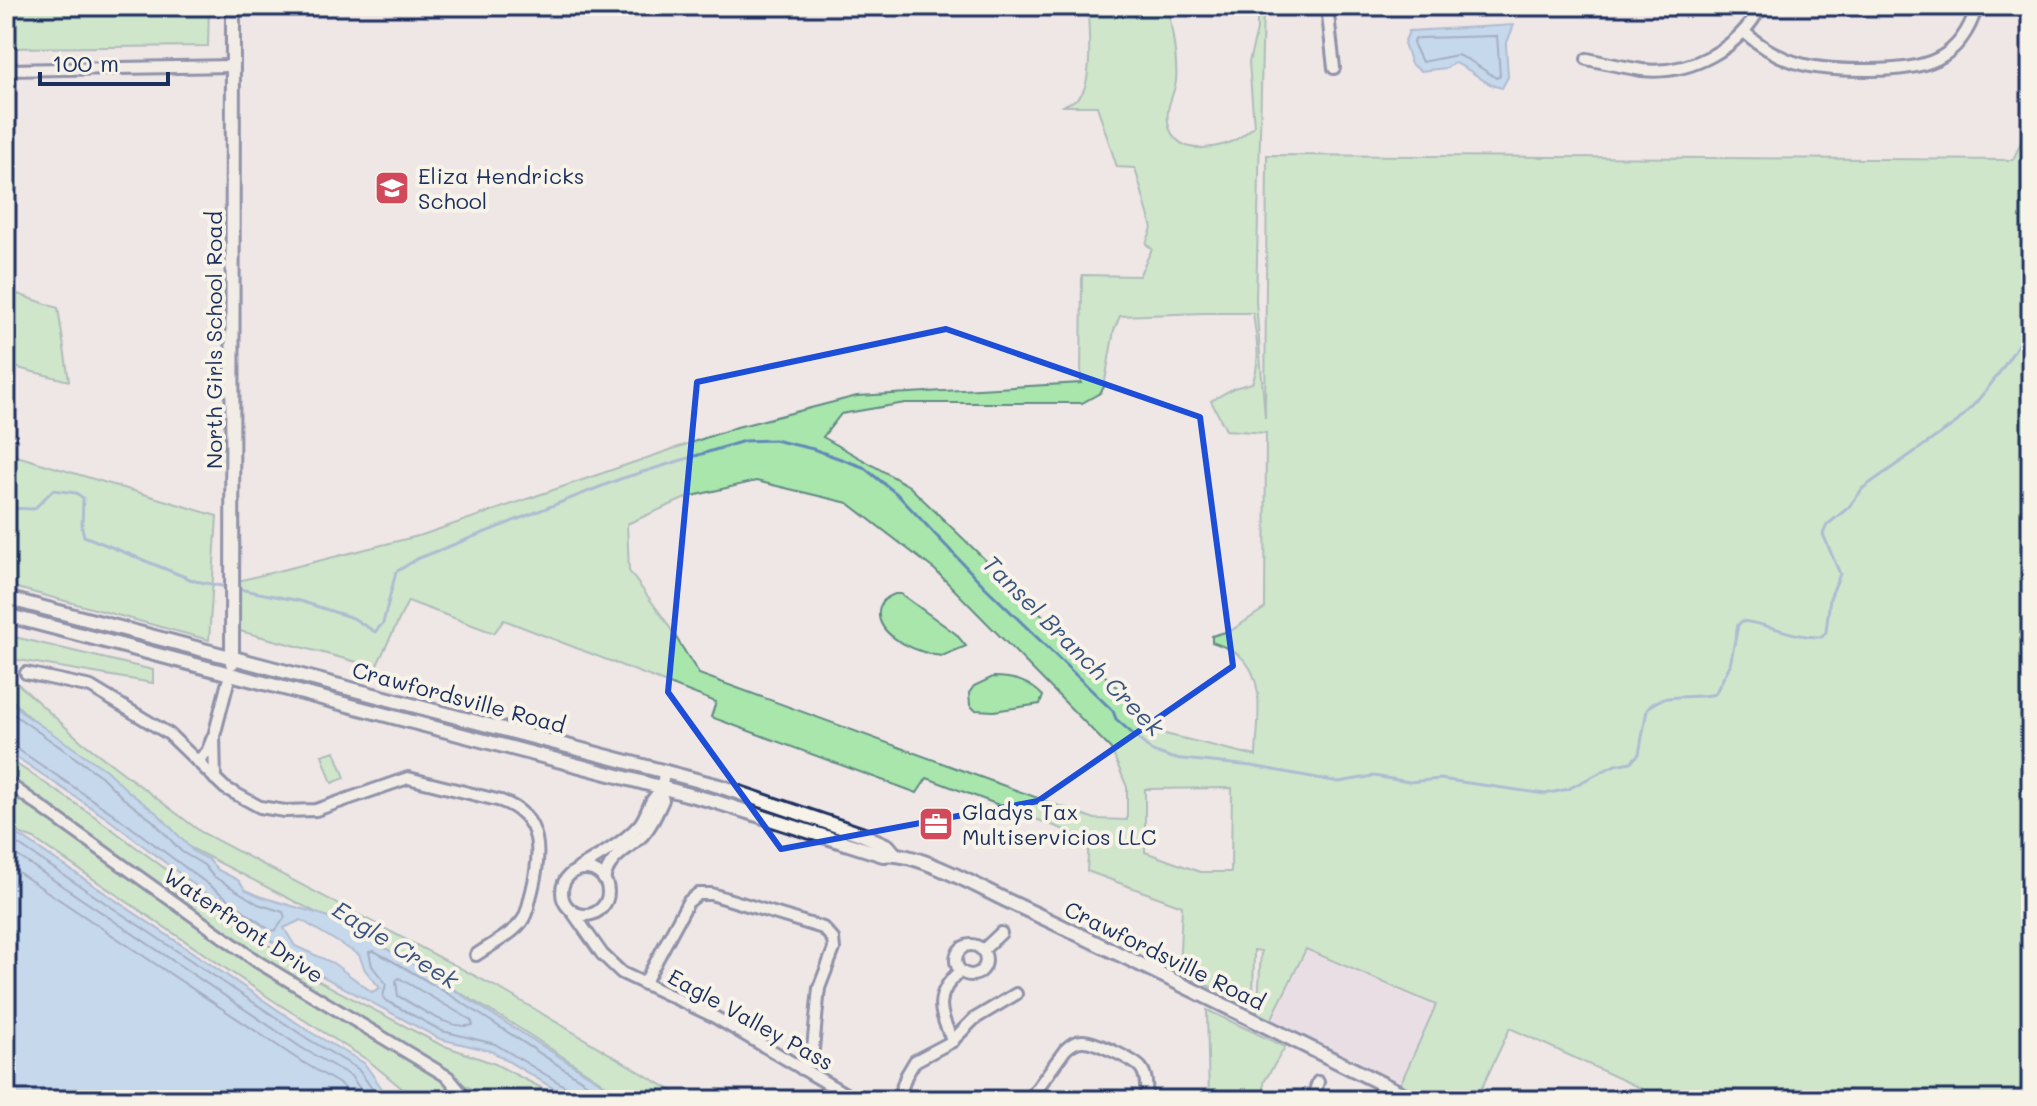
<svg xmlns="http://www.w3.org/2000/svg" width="2037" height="1106" viewBox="0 0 2037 1106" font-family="Mali,sans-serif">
	<rect width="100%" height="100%" fill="#efe6e6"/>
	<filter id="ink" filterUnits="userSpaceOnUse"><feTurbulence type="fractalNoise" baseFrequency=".0125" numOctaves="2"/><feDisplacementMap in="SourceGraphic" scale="16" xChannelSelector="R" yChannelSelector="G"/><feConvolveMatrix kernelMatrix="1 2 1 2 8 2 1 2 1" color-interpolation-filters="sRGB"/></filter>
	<g filter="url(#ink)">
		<path fill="#e5d6e4" d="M 1306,949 L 1437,1005 L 1398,1089 L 1268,1026 Z"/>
		<g fill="#a8e6ac" stroke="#628a85" stroke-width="2" fill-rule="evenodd">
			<path d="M 6,6 L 209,6 L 208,46 L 6,48 Z"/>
			<path d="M 1088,6 L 1168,6 C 1171,29 1178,57 1176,81 C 1175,91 1169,101 1168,111 C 1165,135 1181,150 1204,148 C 1226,146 1238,141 1254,126 L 1249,62 L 1257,30 L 1257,6 L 1263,6 L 1256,301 L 1265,418 L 1267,155 L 2013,160 L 2031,120 L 2031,1100 L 1666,1100 L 1510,1028 L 1476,1100 L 1420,1100 L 1398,1089 L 1436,1005 L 1306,949 L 1268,1026 L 1257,1022 L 1261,951 L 1254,950 L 1253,999 L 1249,1004 L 1179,973 L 1182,906 L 1087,871 L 1089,839 L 927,778 L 917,793 L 711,717 L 716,702 L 504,620 L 494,633 L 408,601 L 376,667 L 236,630 L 238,581 L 422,535 L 737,427 L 857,396 L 1081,383 L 1082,275 L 1139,276 L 1152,249 L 1146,244 L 1152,228 L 1135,168 L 1117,167 L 1097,106 L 1063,106 C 1068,103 1077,100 1080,96 C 1094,80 1088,27 1088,6 ZM 1203,313 L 1253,313 C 1256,337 1262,361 1252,383 L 1234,388 L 1211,401 L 1226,430 L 1266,433 L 1265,608 L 1232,630 L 1212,636 L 1212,642 C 1220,645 1229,648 1236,653 C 1268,675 1257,722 1256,756 L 1165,734 L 909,486 L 823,437 L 841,414 L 905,403 L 1082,403 L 1100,393 L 1104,387 L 1114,330 L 1120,316 ZM 756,481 L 848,503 L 935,570 L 1111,749 L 1127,787 L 1127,820 L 1095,819 L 699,674 L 665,620 L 629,571 L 627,524 L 688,497 ZM 1232,788 L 1231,872 L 1200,872 L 1145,852 L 1145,789 Z"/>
			<path d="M 6,290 L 58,308 L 69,381 L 6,365 Z"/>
			<path d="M 6,437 L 10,454 L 217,516 L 209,640 L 6,585 Z"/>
			<path d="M 895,594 L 901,594 L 956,634 L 966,646 L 942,656 C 922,654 876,638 879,611 C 880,601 887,597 895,594 Z"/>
			<path d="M 6,635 L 153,670 L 153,683 L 13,659 L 6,671 Z"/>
			<path d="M 6,673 L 81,741 L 201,832 L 504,991 L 687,1100 L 629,1100 L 516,1026 L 385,948 L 187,846 L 159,815 L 28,716 L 6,694 Z"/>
			<path d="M 993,677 C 1013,677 1029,681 1043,696 L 1040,704 L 994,711 L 975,710 L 970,705 L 969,693 L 974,686 Z"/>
			<path d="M 335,751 L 345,778 L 332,783 L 322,755 Z"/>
			<path d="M 6,757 L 94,816 L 313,978 L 439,1044 L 495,1064 L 565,1100 L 490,1100 L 460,1082 L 439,1100 L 416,1100 L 369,1061 L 274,1001 L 34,839 L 6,828 Z"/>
			<path d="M 1207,1010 L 1285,1047 L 1264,1082 L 1264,1100 L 1209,1100 Z"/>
		</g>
		<g fill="#95c7f2" stroke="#648ab7" stroke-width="2" fill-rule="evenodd">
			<path d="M 1514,25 L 1506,45 L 1508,77 L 1502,88 C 1483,85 1472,68 1454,63 L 1446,68 L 1421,71 L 1411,64 L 1404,43 L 1409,31 Z"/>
			<path d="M 6,696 L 24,714 L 106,770 L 129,792 L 159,815 L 194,852 L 208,859 L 218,870 L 238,880 L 246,890 L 262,897 L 326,916 L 400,956 L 628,1100 L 573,1100 L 491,1051 L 440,1039 L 318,974 L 230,912 L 108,819 L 6,750 ZM 301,920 L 359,955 L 365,970 L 380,988 L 372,992 L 333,963 L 295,946 L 284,928 Z"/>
			<path d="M 6,833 L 22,837 L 312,1033 L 364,1063 L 390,1100 L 6,1100 Z"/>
		</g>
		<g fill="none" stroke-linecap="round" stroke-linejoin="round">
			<g stroke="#4c6c99" stroke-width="2">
				<path d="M 1497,36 L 1500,76 L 1496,78 L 1469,60 L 1457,55 L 1422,62 L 1413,43 L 1415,39 L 1421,38 Z"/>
				<path d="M 6,709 L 101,776 L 123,798 L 153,821 L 182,852 L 204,865 L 213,876 L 258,904 L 283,912 L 285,917 L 276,930 L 271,931 L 112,813 L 13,746 L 6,745"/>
				<path d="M 6,842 L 19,845 L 308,1039 L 358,1069 L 380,1100"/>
				<path d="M 6,852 L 15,854 L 302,1048 L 351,1076 L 368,1100"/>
				<path d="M 6,864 L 296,1058 L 343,1086 L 353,1100"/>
				<path d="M 399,978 L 471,1020 L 473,1025 C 449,1031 419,1007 398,996 L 396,981 Z"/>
				<path d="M 575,1100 L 571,1090 L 495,1044 L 442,1031 L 385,1000 L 383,997 L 386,984 L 372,966 L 369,952 L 374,951 C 457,995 533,1051 613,1100"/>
			</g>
			<g stroke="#648ab7" stroke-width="3">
				<path d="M 6,508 L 34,509 L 53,490 L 76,493 L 83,498 L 82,528 L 84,536 L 195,581 L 227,587"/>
				<path d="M 234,588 L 300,601 L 353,618 L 375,632 L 383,623 L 396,572 L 417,559 L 620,479 L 744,441 L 774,440 L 813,449 L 863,467 L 897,494 L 985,587 L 1113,711 L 1116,719 L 1152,751 L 1172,758 L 1252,766 L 1339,782 L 1374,776 L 1409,782 L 1440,779 L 1545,794 L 1568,789 L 1615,765 L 1631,762 L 1639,754 L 1647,710 C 1660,690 1695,700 1715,694 L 1730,665 L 1738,625 L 1742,621 C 1770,624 1794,638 1822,637 L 1826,632 L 1830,598 L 1840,574 L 1823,534 L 1827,525 L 1849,507 L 1863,488 L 1957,422 C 1987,394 2011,358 2031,322"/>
			</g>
			<g stroke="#1b2f5e" stroke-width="16">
				<g id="minor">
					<path d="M 1327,6 L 1334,68"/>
					<path d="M 1744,32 C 1785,68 1818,70 1871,70 C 1923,69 1960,63 1977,6"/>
					<path d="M 1587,59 C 1605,63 1624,67 1642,70 C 1690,75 1739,49 1761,6"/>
					<path d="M 6,70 L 233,66"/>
					<path d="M 26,673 L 91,687 L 169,734 L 225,788 L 260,807 L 285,811 L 316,810 L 408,778 L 501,801 C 544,816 541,855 532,891 C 529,901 528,913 522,921 C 512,935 490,945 476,955"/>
					<path d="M 197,761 L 207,752 L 213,737"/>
					<path d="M 215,779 L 214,736 L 230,674"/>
					<path d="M 6,782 L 258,962 L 448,1077 L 467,1100"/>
					<path d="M 579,868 C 599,856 623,843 639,825 C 648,815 648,800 660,792"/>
					<circle cx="585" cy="892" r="23"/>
					<path d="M 604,880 C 609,856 627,851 643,835 C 652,825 657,813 663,800 L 660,792 L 665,771"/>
					<path d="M 571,910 L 602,954 L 622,973 L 713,1016 L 847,1095 L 860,1100"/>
					<circle cx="971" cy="960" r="15"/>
					<path d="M 983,950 L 1001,933"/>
					<path d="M 644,984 L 688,902 L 698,894 L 711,894 L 823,928 L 833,939 L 834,949 L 819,988 L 813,1049 L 802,1069"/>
					<path d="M 953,1041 C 938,1012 934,994 960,971"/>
					<path d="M 898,1100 L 906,1076 L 915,1061 L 951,1042 L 974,1019 L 1016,994"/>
					<path d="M 1029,1100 L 1065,1050 C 1070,1045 1075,1041 1082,1041 C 1093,1040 1134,1060 1141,1068 C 1148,1077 1146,1090 1146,1100"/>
					<path d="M 1312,1100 L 1318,1082"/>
				</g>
			</g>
			<g stroke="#1b2f5e" stroke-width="18">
				<g id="major">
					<path d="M 6,598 L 719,786 L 861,834 L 888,846 L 894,853"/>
					<path d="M 6,615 L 713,801 L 883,855 C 914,850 978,887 1008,901 C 1145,965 1279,1033 1415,1100"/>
					<path d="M 232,663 L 233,6"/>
				</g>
			</g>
			<use href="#minor" stroke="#f7f3e8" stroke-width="10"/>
			<use href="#major" stroke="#f7f3e8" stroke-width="12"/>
		</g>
	</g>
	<path d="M0 0H2037V1106H0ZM 946,329 L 1200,417 L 1233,666 L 1038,801 L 781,849 L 668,692 L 697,382 Z" fill="#efe6e6" fill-opacity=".55" fill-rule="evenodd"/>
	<path fill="none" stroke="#1d4ed8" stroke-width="6" stroke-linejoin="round" d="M 946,329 L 1200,417 L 1233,666 L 1038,801 L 781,849 L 668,692 L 697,382 Z"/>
	<defs>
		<g id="school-square" transform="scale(1.8)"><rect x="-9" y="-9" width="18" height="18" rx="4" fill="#d1495b" stroke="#f7f3e8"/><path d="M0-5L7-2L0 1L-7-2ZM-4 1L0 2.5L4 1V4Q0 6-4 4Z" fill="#fff"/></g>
		<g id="office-square" transform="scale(1.8)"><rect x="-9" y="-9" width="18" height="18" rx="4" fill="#d1495b" stroke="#f7f3e8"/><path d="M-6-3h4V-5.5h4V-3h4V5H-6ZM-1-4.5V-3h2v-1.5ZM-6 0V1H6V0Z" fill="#fff"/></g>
	</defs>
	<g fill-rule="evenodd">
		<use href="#school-square" x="392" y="188"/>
		<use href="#office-square" x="936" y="824"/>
	</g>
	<g text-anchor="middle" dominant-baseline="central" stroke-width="8" stroke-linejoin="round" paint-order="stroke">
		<g font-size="22" fill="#1b2f5e" stroke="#f7f3e8" text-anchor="start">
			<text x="418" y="175">Eliza Hendricks<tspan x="418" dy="25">School</tspan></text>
			<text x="962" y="811">Gladys Tax<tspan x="962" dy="25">Multiservicios LLC</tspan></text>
		</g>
		<g font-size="22" fill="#1b2f5e" stroke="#f7f3e8">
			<text transform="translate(213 340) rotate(-90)">North Girls School Road</text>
			<text transform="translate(459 697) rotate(15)">Crawfordsville Road</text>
			<text transform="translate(244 925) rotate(34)">Waterfront Drive</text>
			<text transform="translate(1165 955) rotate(26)">Crawfordsville Road</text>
			<text transform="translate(751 1019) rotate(29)">Eagle Valley Pass</text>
		</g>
		<g font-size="24" font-style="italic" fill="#3a5583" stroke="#f7f3e8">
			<text transform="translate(1074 645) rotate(45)">Tansel Branch Creek</text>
			<text transform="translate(396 944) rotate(32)">Eagle Creek</text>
		</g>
	</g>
	<rect width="2037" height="1106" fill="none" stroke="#f7f3e8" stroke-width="32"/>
	<rect x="16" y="16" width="2005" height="1074" fill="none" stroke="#1b2f5e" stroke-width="3" filter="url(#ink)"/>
	<path d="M40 72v12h128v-12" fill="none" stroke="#1b2f5e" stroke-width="4"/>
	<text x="52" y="72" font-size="24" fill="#1b2f5e" stroke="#f7f3e8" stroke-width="6" paint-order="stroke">100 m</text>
</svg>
